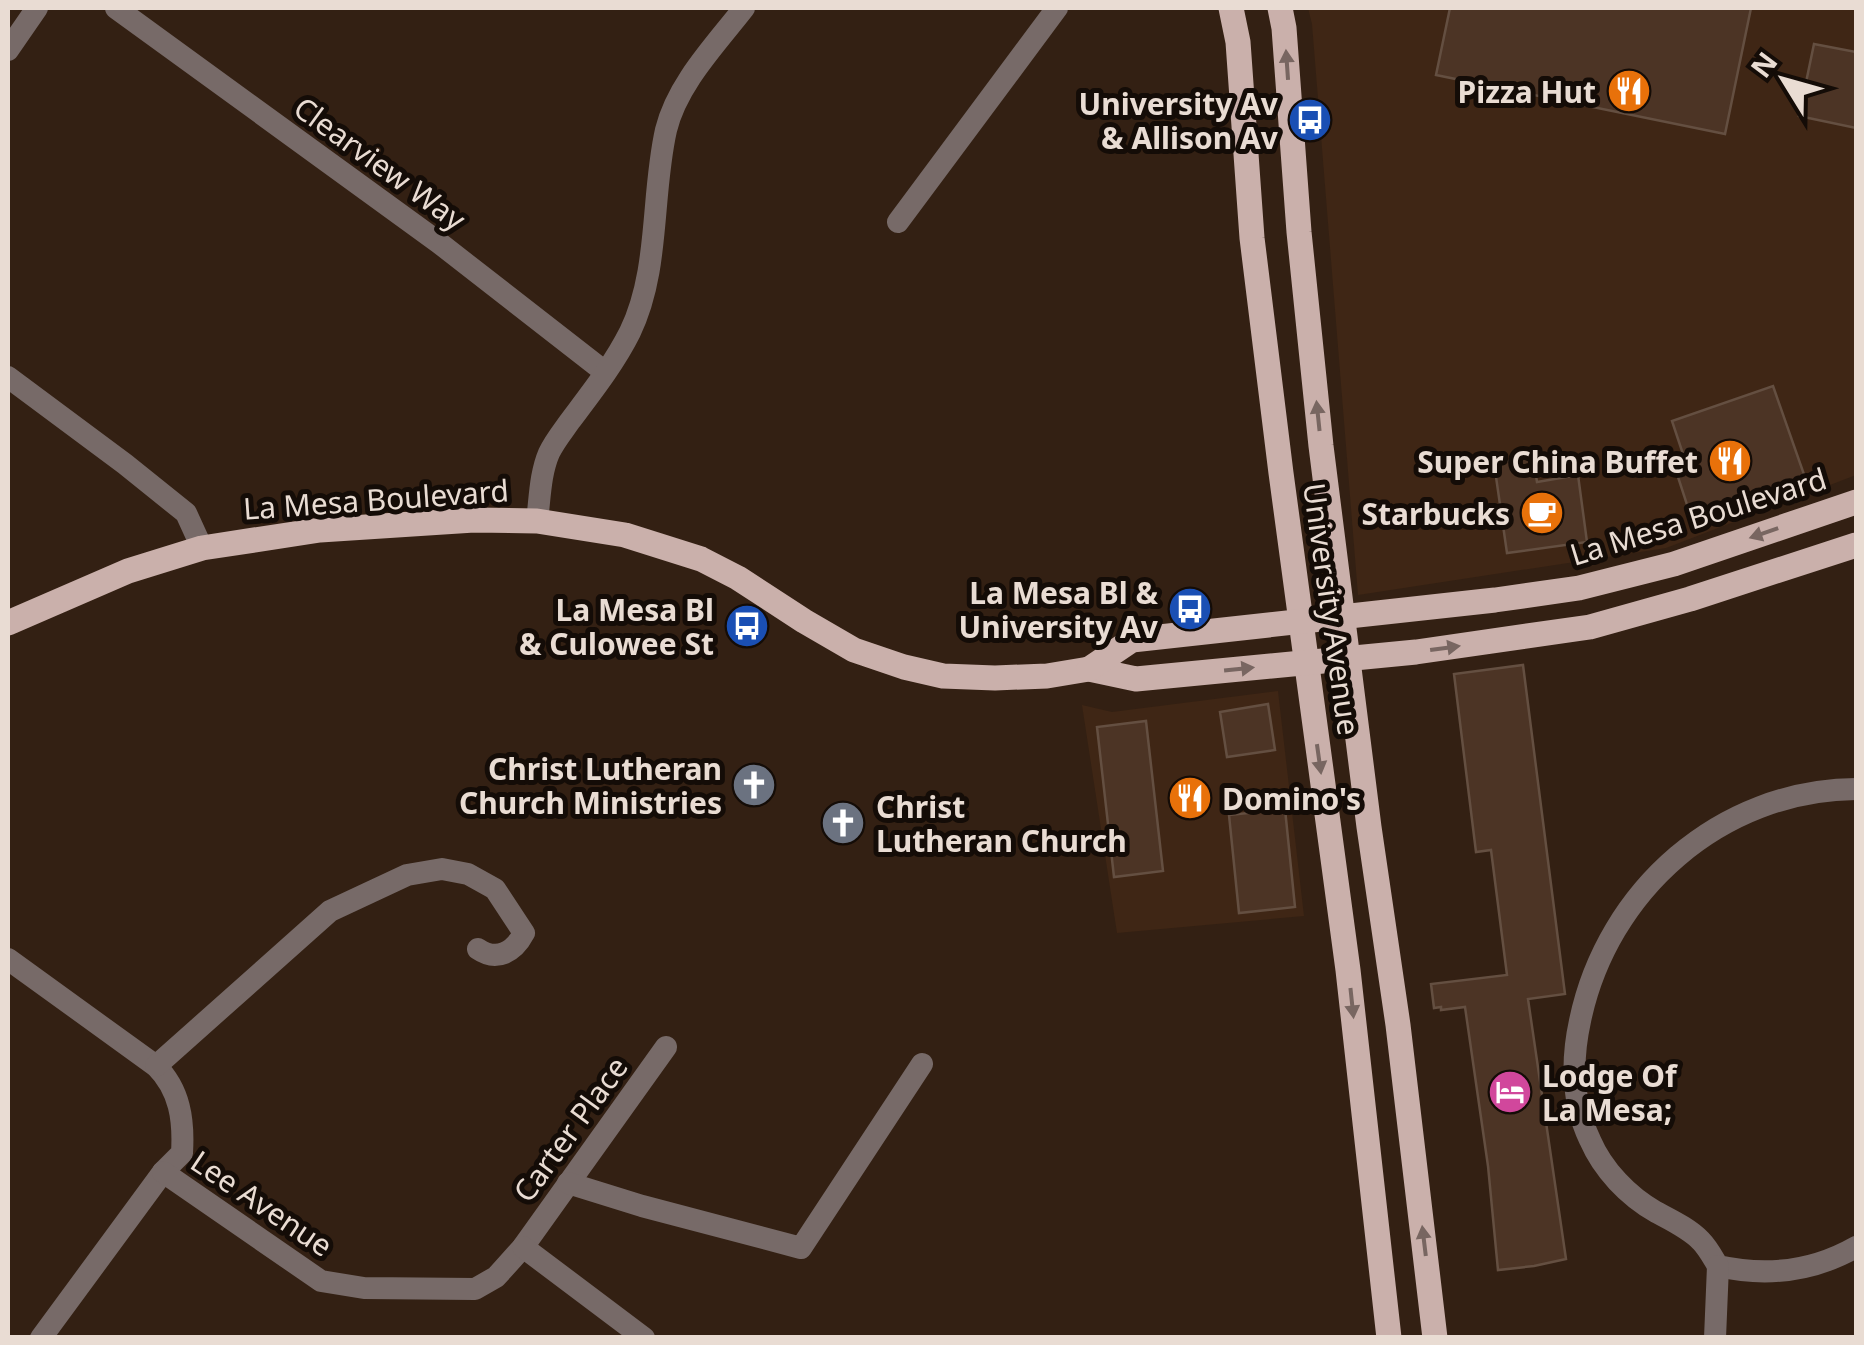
<svg xmlns="http://www.w3.org/2000/svg" width="1864" height="1345" viewBox="0 0 1864 1345" font-family="'Noto Sans',sans-serif">
	<rect width="100%" height="100%" fill="#332013"/>
	<g fill="#3f2615">
		<path d="M 1308,8 L 1856,8 L 1856,475 L 1666,548 L 1358,595 L 1312,24 Z"/>
		<path d="M 1278,691 L 1304,916 L 1117,933 L 1082,705 L 1112,712 Z"/>
	</g>
	<g fill="#4c3425" stroke="#644f41" stroke-width="2.5">
		<path d="M 1450,8 L 1751,8 L 1725,134 L 1436,75 Z"/>
		<path d="M 1814,44 L 1856,52 L 1856,128 L 1799,116 Z"/>
		<path d="M 1773,386 L 1807,483 L 1693,523 L 1678,477 L 1684,475 L 1677,456 L 1683,454 L 1672,421 Z"/>
		<path d="M 1533,457 L 1537,482 L 1578,475 L 1587,542 L 1507,553 L 1494,463 Z"/>
		<path d="M 1523,665 L 1565,994 L 1528,999 L 1566,1259 L 1534,1266 L 1498,1270 L 1488,1166 L 1465,1007 L 1441,1010 L 1441,1007 L 1434,1008 L 1431,984 L 1507,975 L 1491,850 L 1476,852 L 1454,674 Z"/>
		<path d="M 1268,704 L 1275,750 L 1227,757 L 1220,712 Z"/>
		<path d="M 1146,721 L 1163,871 L 1114,877 L 1097,727 Z"/>
		<path d="M 1285,809 L 1295,907 L 1239,913 L 1229,815 Z"/>
	</g>
	<g fill="none" stroke-linecap="round" stroke-linejoin="round">
		<g stroke="#776a68" stroke-width="22">
			<path d="M 116,8 L 438,242 L 605,372"/>
			<path d="M 8,50 L 37,8"/>
			<path d="M 898,222 L 1057,8"/>
			<path d="M 8,377 L 125,464 L 186,513 L 202,548"/>
			<path d="M 537,521 C 540,498 540,474 549,453 C 554,442 563,431 570,421 C 591,393 614,364 630,332 C 660,270 651,196 666,130 C 677,84 716,44 744,8"/>
			<path d="M 1856,789 C 1721,790 1607,890 1580,1021 C 1571,1062 1572,1102 1590,1140 C 1603,1170 1628,1196 1656,1212 C 1671,1220 1690,1229 1701,1241 C 1708,1248 1713,1258 1718,1266 C 1767,1277 1812,1272 1856,1247"/>
			<path d="M 8,959 L 156,1066 C 180,1090 184,1120 182,1153 L 163,1172 L 41,1338"/>
			<path d="M 156,1066 L 330,911 L 407,875 L 442,869 L 468,874 L 495,889 L 524,933 C 514,952 497,962 478,949"/>
			<path d="M 163,1172 L 321,1281 L 364,1288 L 475,1289 L 496,1277 L 523,1247 L 666,1047"/>
			<path d="M 568,1183 L 642,1206 L 801,1248 L 922,1064"/>
			<path d="M 523,1247 L 644,1338"/>
			<path d="M 1715,1338 L 1718,1266"/>
		</g>
		<g stroke="#cab0ab" stroke-width="25">
			<path d="M 1231,8 L 1238,42 L 1252,238 L 1281,473 L 1348,970 L 1389,1338"/>
			<path d="M 1280,8 L 1284,28 L 1299,232 L 1321,446 L 1369,827 L 1398,1025 L 1435,1338"/>
			<path d="M 8,623 L 128,571 L 202,548 L 320,530 L 474,520 L 537,521 L 625,535 L 701,559 L 738,578 L 804,621 L 854,650 L 904,667 L 943,676 L 995,678 L 1047,676 L 1089,669 L 1136,679 L 1416,652 L 1590,627 L 1690,599 L 1856,545"/>
			<path d="M 1089,669 L 1132,640 L 1495,600 L 1579,588 L 1674,564 L 1856,502"/>
		</g>
	</g>
	<defs><path id="oneway-solid" d="M-6-.8H1V-3.2L6.5 0L1 3.2V.8H-6Z" transform="scale(2.5)"/></defs>
	<g fill="#786661">
		<use href="#oneway-solid" transform="translate(1287 65) rotate(-94)"/>
		<use href="#oneway-solid" transform="translate(1318 416) rotate(-96)"/>
		<use href="#oneway-solid" transform="translate(1764 533) rotate(161)"/>
		<use href="#oneway-solid" transform="translate(1445 648) rotate(-8)"/>
		<use href="#oneway-solid" transform="translate(1239 669) rotate(-6)"/>
		<use href="#oneway-solid" transform="translate(1319 759) rotate(82)"/>
		<use href="#oneway-solid" transform="translate(1352 1003) rotate(84)"/>
		<use href="#oneway-solid" transform="translate(1424 1241) rotate(-97)"/>
	</g>
	<defs>
		<g id="restaurant-disc" transform="scale(2.25)"><circle r="9.5" fill="#e8710a" stroke="#140c07"/><path d="M-5-6h1v4h1v-4h1v4h1v-4h1v5L-1.5 .5V6h-2V.5L-5-1ZM5-6V6H3V1.5H1.5Q1.5-4 5-6Z" fill="#fff"/></g>
		<g id="bus-disc" transform="scale(2.25)"><circle r="9.5" fill="#1a4fb4" stroke="#140c07"/><path d="M-5-6H5V4H4V6H2V4H-2V6H-4V4H-5ZM-3.5-4V0h7V-4ZM-3.5 1.2v1.5H-2V1.2ZM2 1.2v1.5H3.5V1.2Z" fill="#fff"/></g>
		<g id="cafe-disc" transform="scale(2.25)"><circle r="9.5" fill="#e8710a" stroke="#140c07"/><path d="M-5.5-4.5H6V0H3Q3 3.5 0 3.5H-2.5Q-5.5 3.5-5.5 0ZM3-3.2v2h1.7v-2ZM-6 4.5H4V6H-6Z" fill="#fff"/></g>
		<g id="church-disc" transform="scale(2.25)"><circle r="9.5" fill="#6b7280" stroke="#140c07"/><path d="M-1.2-6h2.4v3.5h3.3v2.4h-3.3V6h-2.4V-.1h-3.3v-2.4h3.3Z" fill="#fff"/></g>
		<g id="hotel-disc" transform="scale(2.25)"><circle r="9.5" fill="#d1479c" stroke="#140c07"/><path d="M-6-4.5h1.5V1H6V5H4.5V3h-9V5H-6ZM-4 0a1.8 1.8 0 1 1 3.6 0ZM.5 0V-2.5h3Q6-2.5 6 0Z" fill="#fff"/></g>
	</defs>
	<g fill-rule="evenodd">
		<use href="#restaurant-disc" x="1629" y="91"/>
		<use href="#bus-disc" x="1310" y="120"/>
		<use href="#restaurant-disc" x="1730" y="461"/>
		<use href="#cafe-disc" x="1542" y="513"/>
		<use href="#bus-disc" x="1190" y="609"/>
		<use href="#bus-disc" x="747" y="626"/>
		<use href="#church-disc" x="754" y="785"/>
		<use href="#restaurant-disc" x="1190" y="798"/>
		<use href="#church-disc" x="843" y="823"/>
		<use href="#hotel-disc" x="1510" y="1092"/>
	</g>
	<g text-anchor="middle" dominant-baseline="central" stroke-width="10" stroke-linejoin="round" paint-order="stroke">
		<g font-size="30" font-weight="bold" fill="#e9dcd3" stroke="#140c07" text-anchor="end">
			<text x="1596" y="91">Pizza Hut</text>
			<text x="1278" y="103">University Av<tspan x="1278" dy="34">&amp; Allison Av</tspan></text>
			<text x="1698" y="461">Super China Buffet</text>
			<text x="1510" y="513">Starbucks</text>
			<text x="1158" y="592">La Mesa Bl &amp;<tspan x="1158" dy="34">University Av</tspan></text>
			<text x="714" y="609">La Mesa Bl<tspan x="714" dy="34">&amp; Culowee St</tspan></text>
			<text x="722" y="768">Christ Lutheran<tspan x="722" dy="34">Church Ministries</tspan></text>
			<text x="1222" y="798" text-anchor="start">Domino's</text>
			<text x="876" y="806" text-anchor="start">Christ<tspan x="876" dy="34">Lutheran Church</tspan></text>
			<text x="1542" y="1075" text-anchor="start">Lodge Of<tspan x="1542" dy="34">La Mesa;</tspan></text>
		</g>
		<g font-size="30" fill="#e9dcd3" stroke="#140c07">
			<text transform="translate(380 163) rotate(36)">Clearview Way</text>
			<text transform="translate(376 499) rotate(-4)">La Mesa Boulevard</text>
			<text transform="translate(1698 516) rotate(-17)">La Mesa Boulevard</text>
			<text transform="translate(1332 609) rotate(82)">University Avenue</text>
			<text transform="translate(570 1129) rotate(-54)">Carter Place</text>
			<text transform="translate(262 1203) rotate(34)">Lee Avenue</text>
		</g>
	</g>
	<rect width="1864" height="1345" fill="none" stroke="#e9dcd3" stroke-width="20"/>
	<g transform="translate(1784 80) rotate(307)" stroke="#140c07" stroke-width="8" paint-order="stroke">
	<path d="M0-8L18 38L0 25L-18 38Z" fill="#e9dcd3"/>
	<text y="-15" font-size="28" font-weight="bold" text-anchor="middle" fill="#e9dcd3">N</text>
	</g>
</svg>
